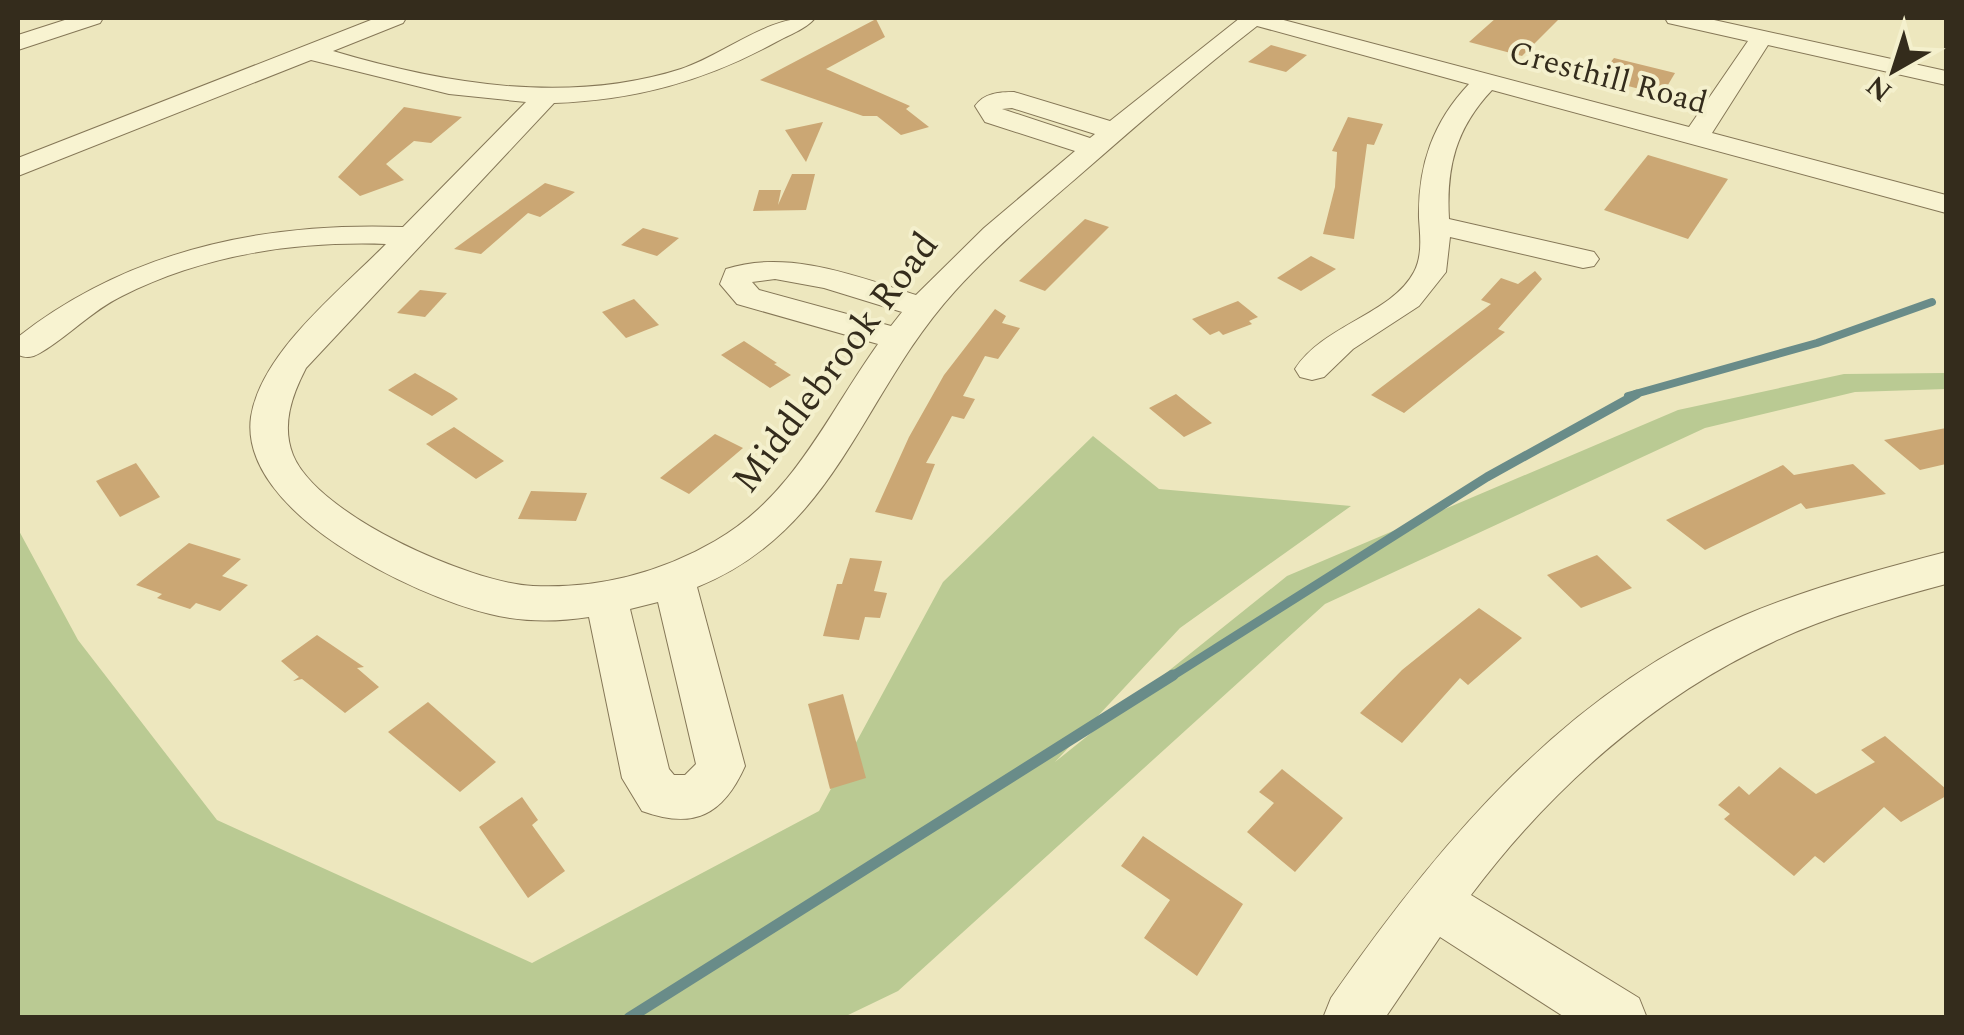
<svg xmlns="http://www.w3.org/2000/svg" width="1964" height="1035" viewBox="0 0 1964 1035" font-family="Spectral,serif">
	<rect width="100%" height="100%" fill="#ede7be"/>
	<path fill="#baca93" d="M 1946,373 L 1946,389 L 1855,392 L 1705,428 L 1325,604 L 898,991 L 844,1017 L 18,1017 L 18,529 L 78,640 L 217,820 L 532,963 L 819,811 L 943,582 L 1093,436 L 1159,489 L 1351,506 L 1180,628 L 1055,762 L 1287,576 L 1678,410 L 1844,374 Z"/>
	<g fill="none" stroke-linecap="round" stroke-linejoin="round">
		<path stroke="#698c89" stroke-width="8" d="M 1628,396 L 1817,343 L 1932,302"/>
		<path stroke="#698c89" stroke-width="9" d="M 1169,678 L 1487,477 L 1637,394"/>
		<path stroke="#698c89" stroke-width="11" d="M 629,1018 L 1173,675"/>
	</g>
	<g fill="#cba774">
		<path d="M 1496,18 L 1560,18 L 1522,56 L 1469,42 Z"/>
		<path d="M 876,19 L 885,37 L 826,69 L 910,106 L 906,109 L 929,127 L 901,135 L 877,116 L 863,116 L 760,80 Z"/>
		<path d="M 1271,45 L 1307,55 L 1286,72 L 1248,62 Z"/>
		<path d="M 1614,58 L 1675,73 L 1662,95 L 1598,78 Z"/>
		<path d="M 404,107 L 462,117 L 431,143 L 414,141 L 386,164 L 404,180 L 360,196 L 338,177 Z"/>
		<path d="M 1348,117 L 1383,124 L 1374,145 L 1367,144 L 1354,239 L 1323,234 L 1335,187 L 1337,152 L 1332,151 Z"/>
		<path d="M 823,122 L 806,162 L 785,130 Z"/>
		<path d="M 1648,155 L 1728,179 L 1688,239 L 1604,210 Z"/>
		<path d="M 792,174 L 815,174 L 806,210 L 753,211 L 759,190 L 781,190 L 778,205 Z"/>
		<path d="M 545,183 L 575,192 L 540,217 L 528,213 L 481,254 L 454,249 Z"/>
		<path d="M 1085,219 L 1109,227 L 1045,291 L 1019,281 Z"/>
		<path d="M 643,228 L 679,238 L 657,256 L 621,245 Z"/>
		<path d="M 1311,256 L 1336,269 L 1301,291 L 1277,278 Z"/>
		<path d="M 1535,271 L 1542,279 L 1498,329 L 1505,332 L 1404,413 L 1371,395 L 1491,304 L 1481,300 L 1501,278 L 1518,284 Z"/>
		<path d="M 420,290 L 447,293 L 425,317 L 397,313 Z"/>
		<path d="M 634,299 L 659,325 L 626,338 L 602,312 Z"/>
		<path d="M 1238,301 L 1258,317 L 1249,321 L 1252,324 L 1223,335 L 1219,331 L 1210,335 L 1192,319 Z"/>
		<path d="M 995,309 L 1006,316 L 1002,323 L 1020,328 L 998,359 L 985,356 L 963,396 L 975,399 L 964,419 L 952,416 L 926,463 L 935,464 L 912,520 L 875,512 L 909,437 L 944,375 Z"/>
		<path d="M 744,341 L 777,363 L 774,364 L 791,375 L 770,388 L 721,355 Z"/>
		<path d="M 415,373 L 453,395 L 458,399 L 432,416 L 388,390 Z"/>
		<path d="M 1176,394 L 1193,408 L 1212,423 L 1184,437 L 1149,408 Z"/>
		<path d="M 454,427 L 504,461 L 476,479 L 426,444 Z"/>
		<path d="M 1946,428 L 1946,464 L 1920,470 L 1884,440 Z"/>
		<path d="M 715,434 L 743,448 L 689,494 L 660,478 Z"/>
		<path d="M 136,463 L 160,497 L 120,517 L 96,481 Z"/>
		<path d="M 1853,464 L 1886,494 L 1806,509 L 1801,503 L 1705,550 L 1666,520 L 1783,465 L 1794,475 Z"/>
		<path d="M 531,491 L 587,493 L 576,521 L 518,519 Z"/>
		<path d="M 189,543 L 241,559 L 222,576 L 248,585 L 220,611 L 196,603 L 190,609 L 157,598 L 162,594 L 136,585 Z"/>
		<path d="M 1597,555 L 1632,588 L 1581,608 L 1547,575 Z"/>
		<path d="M 850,558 L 882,561 L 874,591 L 887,593 L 880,618 L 865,617 L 859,640 L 823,636 L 837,584 L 842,584 Z"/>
		<path d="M 1479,608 L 1522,638 L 1468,685 L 1460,678 L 1402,743 L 1360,713 L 1402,670 Z"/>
		<path d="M 317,635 L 364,667 L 357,668 L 379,687 L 345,713 L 302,679 L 293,681 L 299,677 L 281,661 Z"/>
		<path d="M 843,694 L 866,778 L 830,789 L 808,704 Z"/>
		<path d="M 428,702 L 496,762 L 460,792 L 388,732 Z"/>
		<path d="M 1885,736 L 1946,789 L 1946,796 L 1901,822 L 1884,807 L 1824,863 L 1815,856 L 1794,876 L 1724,819 L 1730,814 L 1718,805 L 1739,786 L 1749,795 L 1780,767 L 1816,794 L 1875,762 L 1861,750 Z"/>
		<path d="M 1282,769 L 1343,818 L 1295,872 L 1247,832 L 1274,803 L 1259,792 Z"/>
		<path d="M 522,797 L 538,820 L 532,825 L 565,871 L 528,898 L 479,827 Z"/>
		<path d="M 1143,836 L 1243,904 L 1197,976 L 1144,938 L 1170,900 L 1121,866 Z"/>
	</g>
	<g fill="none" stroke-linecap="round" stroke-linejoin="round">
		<g stroke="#857757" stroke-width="2">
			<g id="minor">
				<path d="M 71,18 L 103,18 L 100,23 L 18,50 L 18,35 Z"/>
				<path d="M 376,18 L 406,18 L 403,23 L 333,51 C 444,84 568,105 681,69 C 726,54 768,15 815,18 C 806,29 789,35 776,42 C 705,81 635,100 554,103 L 306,368 C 292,395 281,425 293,455 C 318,516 471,583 533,586 C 597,589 660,573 715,541 C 794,496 827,415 878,344 L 737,304 L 720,284 L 726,269 C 788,249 856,276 916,295 L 984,228 L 1075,151 L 985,122 L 975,106 C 984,93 999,92 1014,92 L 1110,121 L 1240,18 L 1276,18 L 1689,127 L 1748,41 L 1668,23 L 1665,18 L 1705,18 L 1946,71 L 1946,85 L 1768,45 L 1712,133 L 1946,195 L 1946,213 L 1492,90 C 1456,128 1446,167 1449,219 L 1594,252 L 1599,259 L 1594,266 L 1583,268 L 1450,237 L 1446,272 L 1419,306 L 1353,349 L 1324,377 L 1312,380 L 1300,377 L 1295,369 C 1323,325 1392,314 1414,272 C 1423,255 1420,235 1419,218 C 1418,165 1433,122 1469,84 L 1257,26 C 1199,71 1144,119 1089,167 C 1043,207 996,246 955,291 C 861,394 838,530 697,587 L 745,766 C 723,815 694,830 642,811 L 622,778 L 589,617 C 557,622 521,622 490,614 C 415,596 238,513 251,417 C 261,352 341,290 386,244 C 295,241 203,255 122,296 C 91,311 69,336 40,353 C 32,358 26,358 18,355 L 18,337 C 129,250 263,222 403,227 L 526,102 L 449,94 L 311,60 L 18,176 L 18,158 ZM 1012,108 L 1095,134 L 1090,138 L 1002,109 ZM 775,279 L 824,288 L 902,312 L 891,326 L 759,290 L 752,282 ZM 658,602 L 696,764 L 685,775 L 674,775 L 669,769 L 630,609 Z"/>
				<path d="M 1946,552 L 1946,584 C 1887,600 1828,616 1773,642 C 1653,697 1549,791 1471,895 L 1639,998 L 1647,1018 L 1566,1018 L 1440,937 L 1385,1018 L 1323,1018 L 1331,998 C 1439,843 1564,693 1743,616 C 1809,588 1877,570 1946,552 Z"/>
			</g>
		</g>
		<use href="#minor" fill="#f8f3d1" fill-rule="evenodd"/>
	</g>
	<g text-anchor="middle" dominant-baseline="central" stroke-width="8" stroke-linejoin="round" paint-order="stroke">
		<g font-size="32" fill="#342c1c" stroke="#f4f0cd">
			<text transform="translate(1608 78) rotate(15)">Cresthill Road</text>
		</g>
		<g font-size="38" fill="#342c1c" stroke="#f4f0cd">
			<text transform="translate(836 363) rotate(-53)">Middlebrook Road</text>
		</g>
	</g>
	<rect width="1964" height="1035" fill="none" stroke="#342c1c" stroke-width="40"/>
	<g transform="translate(1894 70) rotate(219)" stroke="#f4f0cd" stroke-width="8" paint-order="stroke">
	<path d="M0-8L18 38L0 25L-18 38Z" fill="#342c1c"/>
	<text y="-15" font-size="28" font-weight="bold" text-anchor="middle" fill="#342c1c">N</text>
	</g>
</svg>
